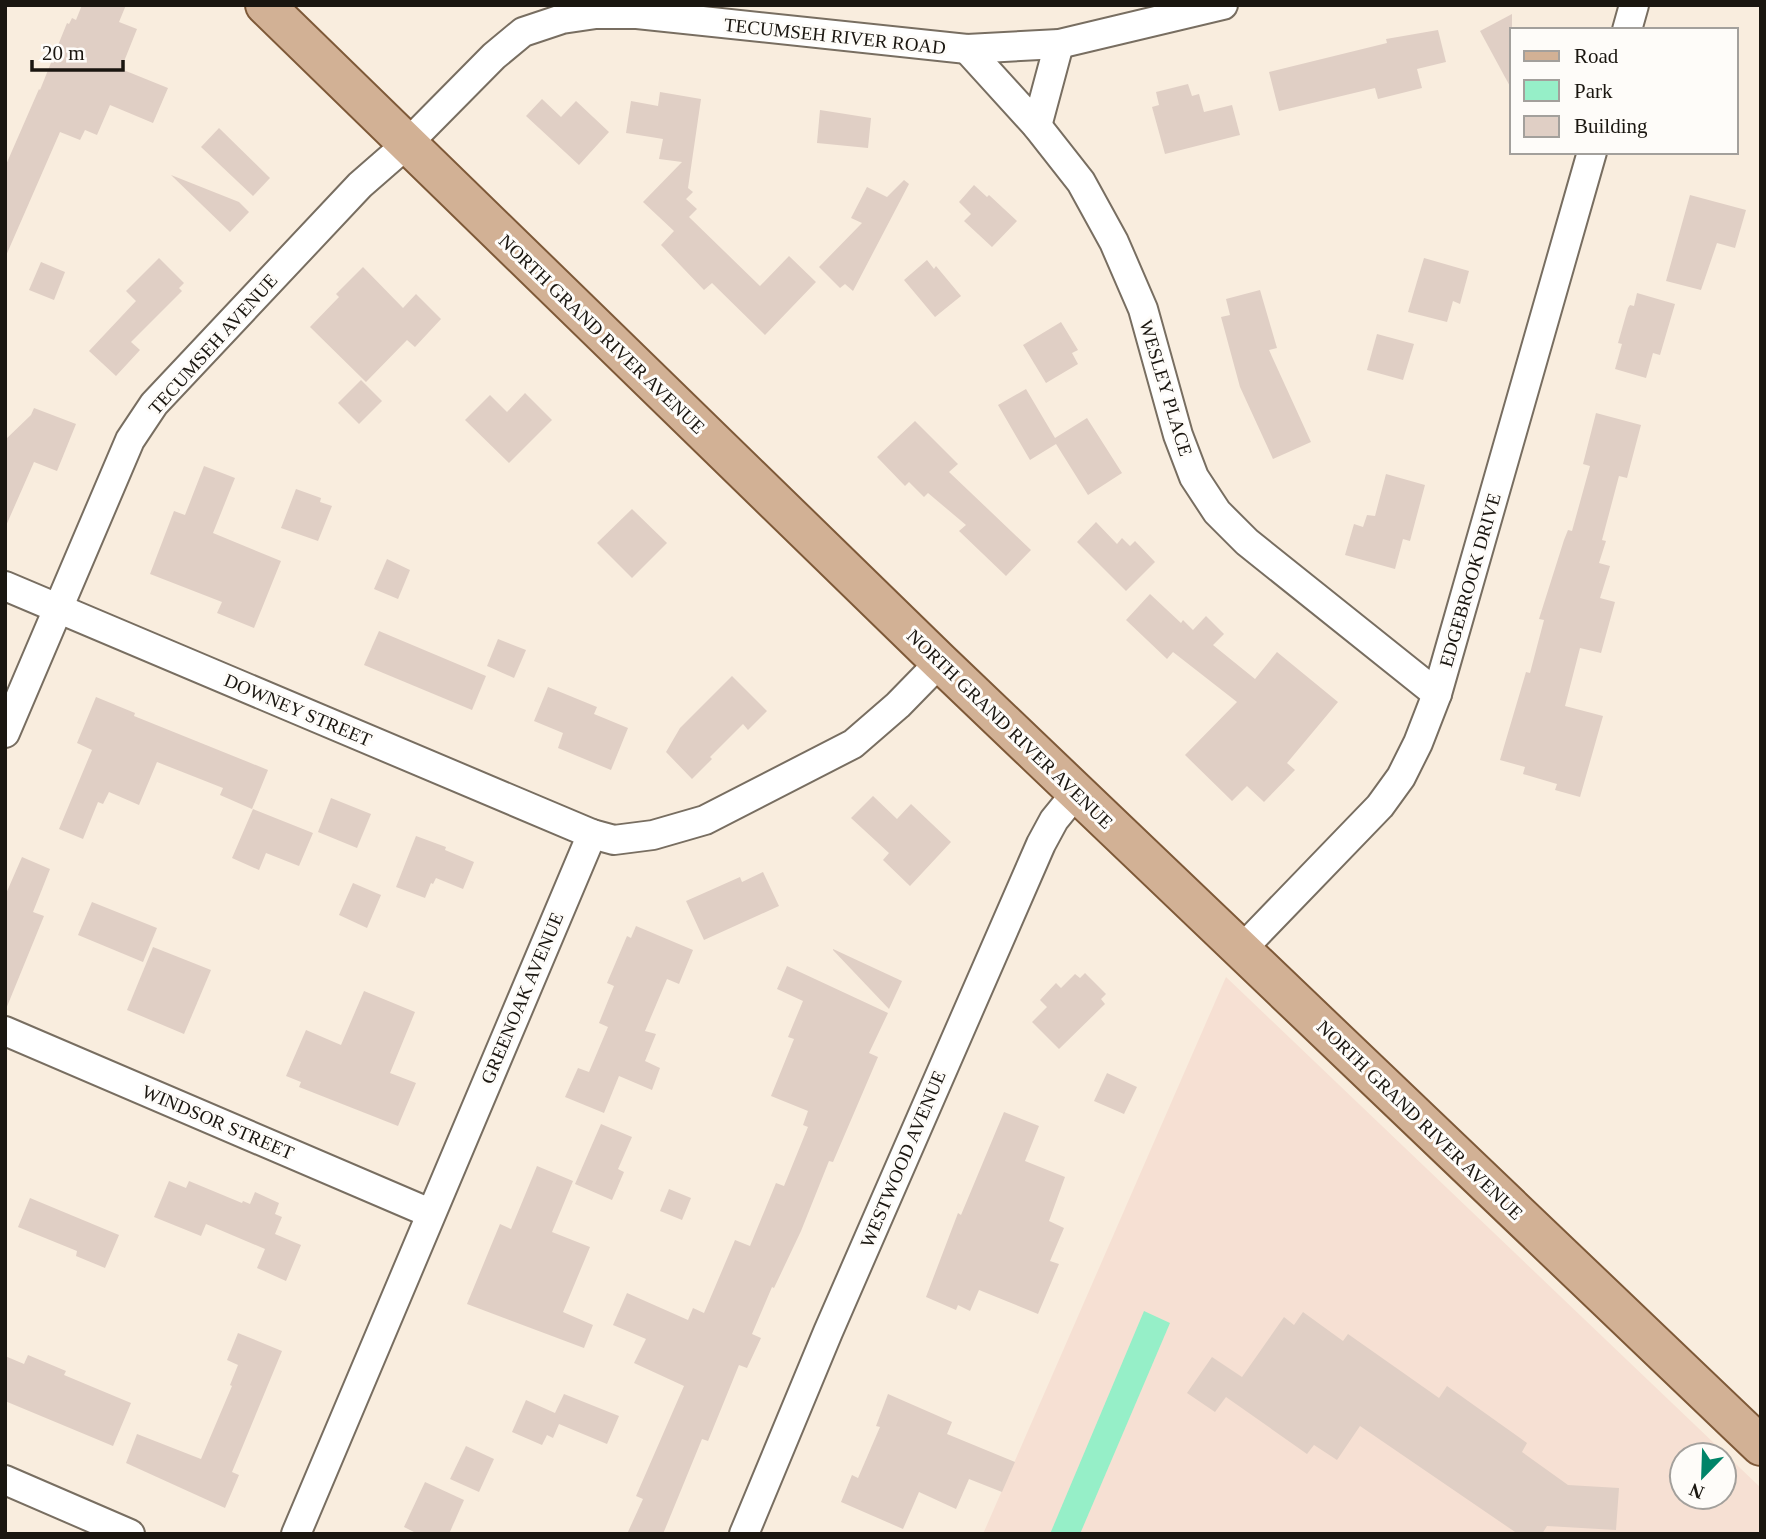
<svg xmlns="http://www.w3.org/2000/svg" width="1766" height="1539" viewBox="0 0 1766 1539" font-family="'Times New Roman',serif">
	<rect width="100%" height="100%" fill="#f9edde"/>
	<path fill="#f6e0d3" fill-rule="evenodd" d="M 1226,977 L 1761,1488 L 1761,1534 L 983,1534 ZM 1682,1455 L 1724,1455 L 1724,1497 L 1682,1497 Z"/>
	<path fill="#96efc8" d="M 1144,1311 L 1170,1323 L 1080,1534 L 1050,1534 Z"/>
	<g fill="#e0cfc5">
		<path d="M 82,5 L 126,5 L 119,22 L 137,29 L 121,69 L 168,88 L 153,123 L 110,105 L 97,135 L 85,130 L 80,140 L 60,132 L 5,258 L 5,167 L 39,89 L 40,90 L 67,23 L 69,24 L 72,18 L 76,20 Z"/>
		<path d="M 1512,14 L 1512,90 L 1480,31 Z"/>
		<path d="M 1438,30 L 1446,62 L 1417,69 L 1422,88 L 1378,99 L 1375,88 L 1279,111 L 1269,72 L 1387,43 L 1386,39 Z"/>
		<path d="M 1188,84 L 1192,96 L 1199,94 L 1204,112 L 1232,105 L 1240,135 L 1165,154 L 1152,107 L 1159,105 L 1156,92 Z"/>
		<path d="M 660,92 L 701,99 L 688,188 L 693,192 L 686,199 L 697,209 L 689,217 L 760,286 L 789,256 L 816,282 L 765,335 L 712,283 L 704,290 L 661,245 L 674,231 L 643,202 L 682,162 L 659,159 L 663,139 L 626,133 L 631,101 L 658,106 Z"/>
		<path d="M 542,99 L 561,117 L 576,101 L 609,132 L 579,165 L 526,116 Z"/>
		<path d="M 820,110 L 871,118 L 868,148 L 817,143 Z"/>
		<path d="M 219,128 L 270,178 L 253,196 L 201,147 Z"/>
		<path d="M 171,175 L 239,202 L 249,212 L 230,232 Z"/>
		<path d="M 904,180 L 909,184 L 853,291 L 845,284 L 840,288 L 819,267 L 862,223 L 851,218 L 867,187 L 887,197 Z"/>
		<path d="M 974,185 L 987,197 L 989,195 L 1017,221 L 992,247 L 964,221 L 971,214 L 959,202 Z"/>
		<path d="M 1690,195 L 1746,210 L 1735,248 L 1717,243 L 1701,290 L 1666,281 Z"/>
		<path d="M 159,258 L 184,283 L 179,288 L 182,291 L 131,342 L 140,350 L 116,376 L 89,351 L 136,301 L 126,291 Z"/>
		<path d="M 1424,258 L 1469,271 L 1460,304 L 1453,301 L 1447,322 L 1408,312 Z"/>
		<path d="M 927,260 L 934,269 L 936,266 L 961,296 L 935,317 L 904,280 Z"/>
		<path d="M 41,262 L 65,272 L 54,300 L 29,290 Z"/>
		<path d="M 363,267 L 403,308 L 416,294 L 441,319 L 415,347 L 407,340 L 366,382 L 310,327 L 339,297 L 336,294 Z"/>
		<path d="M 1260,290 L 1277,348 L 1269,350 L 1311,442 L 1273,459 L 1240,387 L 1221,317 L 1230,315 L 1226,299 Z"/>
		<path d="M 1637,293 L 1675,304 L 1660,355 L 1653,353 L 1646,378 L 1615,369 L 1622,344 L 1618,343 L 1628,308 L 1630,305 L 1634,306 Z"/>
		<path d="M 1061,322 L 1078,350 L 1072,353 L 1078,364 L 1046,383 L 1023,345 Z"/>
		<path d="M 1377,334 L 1414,344 L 1403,380 L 1367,370 Z"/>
		<path d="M 361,380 L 382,401 L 359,424 L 338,403 Z"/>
		<path d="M 1026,389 L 1055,438 L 1087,418 L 1122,473 L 1088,495 L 1056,444 L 1030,460 L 998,405 Z"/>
		<path d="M 525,393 L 552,420 L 509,463 L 465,420 L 490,395 L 507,412 Z"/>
		<path d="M 34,408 L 76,424 L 57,471 L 34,462 L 5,528 L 5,440 L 31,415 Z"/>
		<path d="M 1596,413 L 1641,425 L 1627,478 L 1619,476 L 1602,540 L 1606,541 L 1599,563 L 1610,566 L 1600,598 L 1615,602 L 1601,653 L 1580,648 L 1565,706 L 1603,716 L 1580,797 L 1555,790 L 1557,784 L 1523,774 L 1525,767 L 1500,760 L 1526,672 L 1530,673 L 1544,620 L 1539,619 L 1564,540 L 1568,530 L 1572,531 L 1590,466 L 1583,464 Z"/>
		<path d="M 915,421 L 958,464 L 949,472 L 1031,550 L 1006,576 L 959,531 L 966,525 L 928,493 L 924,497 L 909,482 L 905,486 L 877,457 Z"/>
		<path d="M 204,466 L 235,478 L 213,533 L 281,561 L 254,628 L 217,613 L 222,602 L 150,574 L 174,511 L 185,515 Z"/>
		<path d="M 1386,474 L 1425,485 L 1410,541 L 1403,539 L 1395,569 L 1345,555 L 1354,524 L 1363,527 L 1367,515 L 1375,516 Z"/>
		<path d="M 296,489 L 321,498 L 320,502 L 332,506 L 318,541 L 281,528 Z"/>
		<path d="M 632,509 L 667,543 L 632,578 L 597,543 Z"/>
		<path d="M 1096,522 L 1117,544 L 1122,538 L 1130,546 L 1135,541 L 1155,562 L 1126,591 L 1077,542 Z"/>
		<path d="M 387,559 L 410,570 L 398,599 L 374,589 Z"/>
		<path d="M 1150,594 L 1181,623 L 1183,620 L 1193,630 L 1206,616 L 1224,634 L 1213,645 L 1255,679 L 1277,652 L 1338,702 L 1287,763 L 1295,770 L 1264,802 L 1247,786 L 1232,801 L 1185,755 L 1237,702 L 1173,652 L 1167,659 L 1126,620 Z"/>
		<path d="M 379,631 L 486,676 L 472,710 L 364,665 Z"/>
		<path d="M 498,639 L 526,650 L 514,678 L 487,666 Z"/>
		<path d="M 732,676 L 767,711 L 748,730 L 743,724 L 710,757 L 712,759 L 692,779 L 666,752 L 680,728 Z"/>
		<path d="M 548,687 L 597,707 L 594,714 L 628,728 L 611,770 L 558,748 L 563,733 L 534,721 Z"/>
		<path d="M 96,697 L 135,713 L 134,716 L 268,770 L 252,809 L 220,795 L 223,788 L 157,762 L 139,805 L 109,792 L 103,804 L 98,802 L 83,839 L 59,829 L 92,750 L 77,743 Z"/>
		<path d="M 873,796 L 897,819 L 911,804 L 951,842 L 910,886 L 883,860 L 889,853 L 851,818 Z"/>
		<path d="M 331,798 L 371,814 L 357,848 L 318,832 Z"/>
		<path d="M 253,809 L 313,833 L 299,866 L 266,853 L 259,870 L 232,858 Z"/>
		<path d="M 416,836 L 446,847 L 445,850 L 474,862 L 463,889 L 436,878 L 433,884 L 431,883 L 425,898 L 396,887 Z"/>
		<path d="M 22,857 L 50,869 L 33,912 L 44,916 L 6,1009 L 5,896 Z"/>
		<path d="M 763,872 L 779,906 L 704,940 L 686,901 L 740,877 L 742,882 Z"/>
		<path d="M 353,883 L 381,895 L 367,928 L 339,915 Z"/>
		<path d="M 92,902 L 157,928 L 143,962 L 78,935 Z"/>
		<path d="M 636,926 L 693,950 L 679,984 L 667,979 L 645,1031 L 656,1034 L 645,1061 L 660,1068 L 652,1090 L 619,1076 L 604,1113 L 565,1097 L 578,1068 L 589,1072 L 608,1027 L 599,1023 L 614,986 L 607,983 L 627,936 L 631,938 Z"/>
		<path d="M 153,947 L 211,970 L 184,1034 L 127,1010 Z"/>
		<path d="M 833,949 L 902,981 L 889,1009 L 833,950 Z"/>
		<path d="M 787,966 L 888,1013 L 869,1053 L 878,1057 L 833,1162 L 829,1161 L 801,1231 L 774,1288 L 772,1287 L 752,1334 L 761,1338 L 747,1368 L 739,1365 L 708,1441 L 702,1439 L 663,1534 L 627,1534 L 643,1499 L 636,1496 L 684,1386 L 634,1363 L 646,1339 L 613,1325 L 627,1293 L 688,1320 L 693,1308 L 704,1313 L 735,1240 L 750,1246 L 776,1183 L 784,1186 L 808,1127 L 803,1125 L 808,1111 L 771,1096 L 794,1039 L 788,1037 L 803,1001 L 777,989 Z"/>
		<path d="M 1085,973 L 1106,994 L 1101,999 L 1105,1004 L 1059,1049 L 1032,1022 L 1047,1007 L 1040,1000 L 1056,983 L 1061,988 L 1075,974 L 1080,978 Z"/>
		<path d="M 364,991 L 415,1012 L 390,1073 L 416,1083 L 398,1126 L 299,1087 L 301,1082 L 286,1076 L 306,1030 L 341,1045 Z"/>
		<path d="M 1107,1073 L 1137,1087 L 1124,1114 L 1094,1101 Z"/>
		<path d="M 1004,1112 L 1039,1126 L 1025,1161 L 1065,1177 L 1049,1221 L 1064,1228 L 1050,1261 L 1059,1264 L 1038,1314 L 979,1290 L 970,1311 L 958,1305 L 956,1310 L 926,1297 L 958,1213 L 961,1215 Z"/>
		<path d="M 601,1124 L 632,1137 L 618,1169 L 624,1172 L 612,1200 L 575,1184 Z"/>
		<path d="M 537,1166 L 573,1181 L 552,1232 L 590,1247 L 563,1312 L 593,1325 L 584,1348 L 467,1304 L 500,1224 L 511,1229 Z"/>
		<path d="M 169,1181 L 186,1188 L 189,1181 L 242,1203 L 243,1201 L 250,1204 L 255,1192 L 279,1203 L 275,1214 L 282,1217 L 275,1234 L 301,1245 L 286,1281 L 257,1268 L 265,1249 L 206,1224 L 201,1236 L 154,1217 Z"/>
		<path d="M 669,1189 L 691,1198 L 682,1220 L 660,1211 Z"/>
		<path d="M 30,1198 L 119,1235 L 105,1268 L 76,1256 L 77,1251 L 18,1227 Z"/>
		<path d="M 1303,1312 L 1343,1341 L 1348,1334 L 1439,1398 L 1447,1386 L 1527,1443 L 1522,1452 L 1568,1485 L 1619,1488 L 1616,1530 L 1547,1526 L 1542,1534 L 1518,1534 L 1360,1426 L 1337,1460 L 1314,1445 L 1307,1454 L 1226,1397 L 1215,1412 L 1187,1393 L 1212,1357 L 1242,1377 L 1284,1317 L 1294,1325 Z"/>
		<path d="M 238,1333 L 282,1351 L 232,1472 L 239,1475 L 225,1508 L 126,1463 L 137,1434 L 201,1459 L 232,1386 L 230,1385 L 238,1365 L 227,1360 Z"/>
		<path d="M 28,1355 L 66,1371 L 64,1375 L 131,1403 L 113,1446 L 5,1401 L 5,1356 L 24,1364 Z"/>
		<path d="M 564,1394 L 619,1416 L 607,1444 L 559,1424 L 553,1438 L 547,1435 L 542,1445 L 512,1432 L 526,1400 L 555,1413 Z"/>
		<path d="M 888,1394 L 952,1422 L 947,1434 L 1015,1462 L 1002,1492 L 969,1479 L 956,1509 L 919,1492 L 903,1529 L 841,1502 L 852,1475 L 858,1478 L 880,1427 L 876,1426 Z"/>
		<path d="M 466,1446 L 494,1459 L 479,1492 L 450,1479 Z"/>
		<path d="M 425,1482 L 464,1500 L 449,1534 L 418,1534 L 404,1527 Z"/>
	</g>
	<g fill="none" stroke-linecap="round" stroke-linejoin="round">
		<g stroke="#786e61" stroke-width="32">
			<g id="street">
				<path d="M 1627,30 L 1634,5"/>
				<path d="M 967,49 L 1037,126 L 1059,44"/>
				<path d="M 1037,126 L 1081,182 L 1114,242 L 1143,309 L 1178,435 L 1194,477 L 1217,512 L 1247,542 L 1437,694"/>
				<path d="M 5,586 L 592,834"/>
				<path d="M 5,733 L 130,440 L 154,404 L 360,185 L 407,144 L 494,56 L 523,32 L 562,19 L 596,14 L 637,14 L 967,49 L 1059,44 L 1223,5"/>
				<path d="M 1241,950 L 1380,806 L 1401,777 L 1418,743 L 1437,694 L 1592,152"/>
				<path d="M 5,1031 L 430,1213"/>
				<path d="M 5,1480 L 130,1534"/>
				<path d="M 296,1534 L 592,834 L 614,840 L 653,835 L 705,820 L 853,744 L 898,705 L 940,662"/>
				<path d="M 744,1534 L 828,1332 L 1041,844 L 1054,820 L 1076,793"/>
			</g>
		</g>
		<g stroke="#7e5938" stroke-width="42">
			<path id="primary" d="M 265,5 L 940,662 L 1761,1446"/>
		</g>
		<use href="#street" stroke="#fff" stroke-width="28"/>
		<use href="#primary" stroke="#d2b195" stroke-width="38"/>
	</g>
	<g text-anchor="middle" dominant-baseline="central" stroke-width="6" stroke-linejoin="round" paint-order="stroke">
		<g font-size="19" fill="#1a1610" stroke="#fefcf9">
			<text transform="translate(835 36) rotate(6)">TECUMSEH RIVER ROAD</text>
			<text transform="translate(602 334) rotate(44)">NORTH GRAND RIVER AVENUE</text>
			<text transform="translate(213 344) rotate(-48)">TECUMSEH AVENUE</text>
			<text transform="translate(1166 388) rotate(73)">WESLEY PLACE</text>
			<text transform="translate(1470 580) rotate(-74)">EDGEBROOK DRIVE</text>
			<text transform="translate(298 710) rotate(23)">DOWNEY STREET</text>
			<text transform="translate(1010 729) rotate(44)">NORTH GRAND RIVER AVENUE</text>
			<text transform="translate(522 998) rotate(-67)">GREENOAK AVENUE</text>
			<text transform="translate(1420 1120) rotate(44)">NORTH GRAND RIVER AVENUE</text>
			<text transform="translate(218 1122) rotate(23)">WINDSOR STREET</text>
			<text transform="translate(903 1159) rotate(-67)">WESTWOOD AVENUE</text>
		</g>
	</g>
	<rect width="1766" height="1539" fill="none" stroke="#1a1610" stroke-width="14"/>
	<rect x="1510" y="28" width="228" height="126" fill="#fefcf9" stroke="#a3a09c" stroke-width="2"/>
	<rect x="1524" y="51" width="35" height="10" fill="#d2b195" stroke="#a3a09c" stroke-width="2"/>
	<text x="1574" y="63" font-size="21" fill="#1a1610">Road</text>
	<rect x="1524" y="80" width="35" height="21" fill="#96efc8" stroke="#a3a09c" stroke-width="2"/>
	<text x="1574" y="98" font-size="21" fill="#1a1610">Park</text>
	<rect x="1524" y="116" width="35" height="21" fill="#e0cfc5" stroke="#a3a09c" stroke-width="2"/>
	<text x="1574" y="133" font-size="21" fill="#1a1610">Building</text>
	<g transform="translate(1703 1476) rotate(203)"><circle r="33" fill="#fefcf9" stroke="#a3a09c" stroke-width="2"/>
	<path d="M0-5L12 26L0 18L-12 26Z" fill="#008468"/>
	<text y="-10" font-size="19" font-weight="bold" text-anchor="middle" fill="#1a1610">N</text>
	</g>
	<path d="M32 60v10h91v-10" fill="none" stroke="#1a1610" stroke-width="3.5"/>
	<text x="42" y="60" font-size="21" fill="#1a1610" stroke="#fefcf9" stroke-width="5" paint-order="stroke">20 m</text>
</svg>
